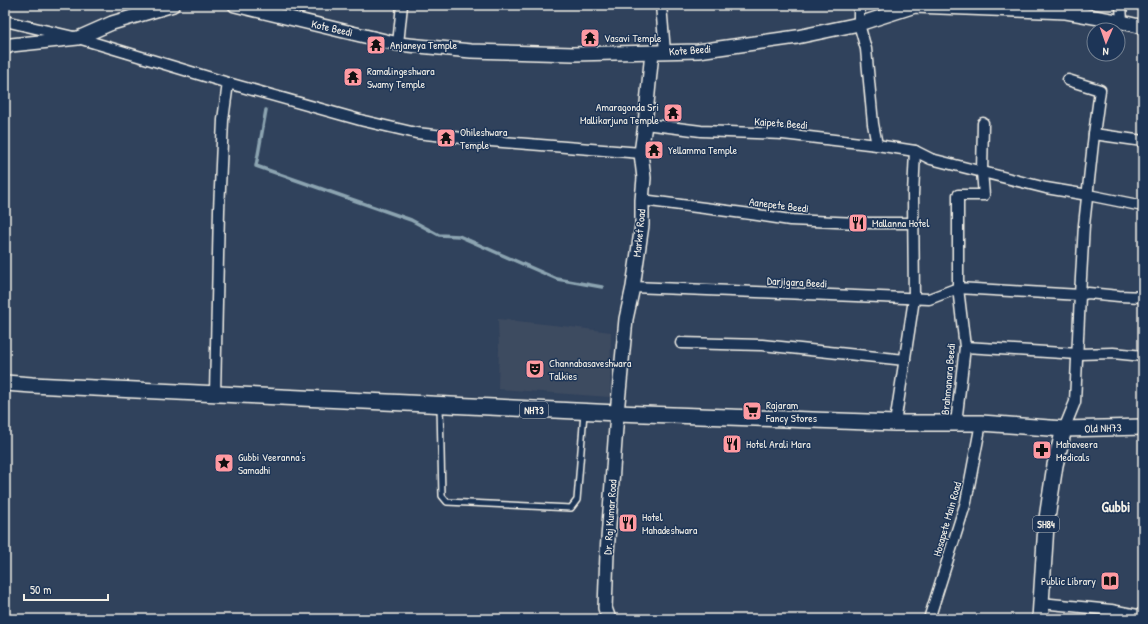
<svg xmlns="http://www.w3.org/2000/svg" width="1148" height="624" viewBox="0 0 1148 624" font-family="'Patrick Hand',sans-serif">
	<rect width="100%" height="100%" fill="#30425c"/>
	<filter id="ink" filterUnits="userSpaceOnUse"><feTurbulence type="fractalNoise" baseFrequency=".025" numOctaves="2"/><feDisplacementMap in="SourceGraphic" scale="8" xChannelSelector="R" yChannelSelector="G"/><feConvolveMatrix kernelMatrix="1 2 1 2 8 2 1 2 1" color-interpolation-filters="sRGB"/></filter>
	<g filter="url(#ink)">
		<path fill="#3e4b60" d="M 498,319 L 571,327 L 611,332 L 610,397 L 498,389 L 499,348 Z"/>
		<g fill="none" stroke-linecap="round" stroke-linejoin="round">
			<path stroke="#8ca4b1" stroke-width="3.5" d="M 266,110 L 256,166 L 411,220 L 439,235 L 459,236 L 557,279 L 602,287"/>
			<g stroke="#f4f1e8" stroke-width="8">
				<path id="lane" d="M 440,406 L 442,496 L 447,502 L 571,508 L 577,500 L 584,413"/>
			</g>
			<g stroke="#f4f1e8" stroke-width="13">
				<g id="street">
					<path d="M 661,5 L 665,52"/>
					<path d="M 859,5 L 859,24 L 866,49 L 873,124 L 877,145"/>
					<path d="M 1121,5 L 1122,22"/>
					<path d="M 5,21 L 78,38 L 228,83 L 364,121 L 416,133 L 491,141 L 641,153"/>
					<path d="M 398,44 L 402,5"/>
					<path d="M 983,123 L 982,172 L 984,195 L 958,195 L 958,288 L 1080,295 L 1088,293 L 1119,296 L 1143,297"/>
					<path d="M 645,124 L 701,131 L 783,134 L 877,145 L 915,151 L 931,159 L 1046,188 L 1088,195 L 1143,206"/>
					<path d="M 1094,134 L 1143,141"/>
					<path d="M 642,200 L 751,214 L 790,220 L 858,223 L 914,223"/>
					<path d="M 633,287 L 929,299 L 958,288 L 965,347 L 956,423"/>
					<path d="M 681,343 L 762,345 L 905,360"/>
					<path d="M 965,347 L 1078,354 L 1113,353 L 1143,356"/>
					<path d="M 215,394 L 219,210 L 223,120 L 228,83"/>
					<path d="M 895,423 L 914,299 L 913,194 L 915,151"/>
					<path d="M 1064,429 L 1075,402 L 1080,295 L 1084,225 L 1094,134 L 1100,90 L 1068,80"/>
					<path d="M 1041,603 L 1111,610 L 1143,616"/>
					<path d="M 929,619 L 966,502 L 981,423"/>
				</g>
			</g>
			<g stroke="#f4f1e8" stroke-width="16">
				<g id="secondary">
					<path d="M 235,5 L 398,44 L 471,51 L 573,54 L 698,51 L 797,37 L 859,24 L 915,6 L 1066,12 L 1122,22 L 1143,27"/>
					<path d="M 5,48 L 11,45 L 78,38 L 112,23 L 173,5"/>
					<path d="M 609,619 L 605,608 L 607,553 L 617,413 L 626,319 L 633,287 L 642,225 L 642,200 L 644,178 L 641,153 L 645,124 L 652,52"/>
				</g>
			</g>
			<g stroke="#f4f1e8" stroke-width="18">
				<g id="primary">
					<path d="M 5,383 L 32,385 L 617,413 L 895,423 L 981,423 L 1064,429 L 1143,427"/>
					<path d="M 1040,619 L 1046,525 L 1055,465 L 1064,429"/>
				</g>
			</g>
			<use href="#lane" stroke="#1d3557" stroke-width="5"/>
			<use href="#street" stroke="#1d3557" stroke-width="10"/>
			<use href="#secondary" stroke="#1d3557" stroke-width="13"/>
			<use href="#primary" stroke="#1d3557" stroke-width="15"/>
		</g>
	</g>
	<defs>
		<g id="temple-square" transform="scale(1)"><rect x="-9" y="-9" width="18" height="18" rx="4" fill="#ff9aa2" stroke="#1d3557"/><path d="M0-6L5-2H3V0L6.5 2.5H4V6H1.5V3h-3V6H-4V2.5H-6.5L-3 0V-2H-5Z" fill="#111"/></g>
		<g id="restaurant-square" transform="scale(1)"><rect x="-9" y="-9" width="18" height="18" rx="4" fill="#ff9aa2" stroke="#1d3557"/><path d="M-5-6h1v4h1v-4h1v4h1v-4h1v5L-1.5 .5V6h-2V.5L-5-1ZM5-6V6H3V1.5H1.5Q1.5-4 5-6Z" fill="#111"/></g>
		<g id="theatre-square" transform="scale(1)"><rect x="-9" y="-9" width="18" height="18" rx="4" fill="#ff9aa2" stroke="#1d3557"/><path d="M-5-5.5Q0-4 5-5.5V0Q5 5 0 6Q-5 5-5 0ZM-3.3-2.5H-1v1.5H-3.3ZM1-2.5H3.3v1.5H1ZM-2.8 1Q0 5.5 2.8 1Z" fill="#111"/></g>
		<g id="supermarket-square" transform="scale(1)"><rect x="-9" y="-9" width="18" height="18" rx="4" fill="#ff9aa2" stroke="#1d3557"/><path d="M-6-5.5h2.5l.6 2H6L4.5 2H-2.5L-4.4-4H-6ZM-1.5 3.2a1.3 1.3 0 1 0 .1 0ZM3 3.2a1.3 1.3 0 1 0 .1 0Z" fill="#111"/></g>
		<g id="pharmacy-square" transform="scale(1)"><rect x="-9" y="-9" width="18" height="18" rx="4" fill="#ff9aa2" stroke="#1d3557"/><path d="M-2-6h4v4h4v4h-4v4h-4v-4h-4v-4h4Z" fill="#111"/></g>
		<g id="sight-square" transform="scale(1)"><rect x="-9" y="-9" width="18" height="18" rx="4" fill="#ff9aa2" stroke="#1d3557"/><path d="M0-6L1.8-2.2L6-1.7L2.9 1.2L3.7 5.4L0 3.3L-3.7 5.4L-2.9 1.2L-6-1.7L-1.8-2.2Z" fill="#111"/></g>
		<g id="library-square" transform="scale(1)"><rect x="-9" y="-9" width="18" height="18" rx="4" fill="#ff9aa2" stroke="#1d3557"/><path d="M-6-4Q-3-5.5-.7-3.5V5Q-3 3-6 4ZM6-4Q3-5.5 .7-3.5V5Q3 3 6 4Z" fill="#111"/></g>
	</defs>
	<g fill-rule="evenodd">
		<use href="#temple-square" x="590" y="38"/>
		<use href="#temple-square" x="376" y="45"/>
		<use href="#temple-square" x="353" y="77"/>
		<use href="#temple-square" x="673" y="113"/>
		<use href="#temple-square" x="446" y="138"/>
		<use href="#temple-square" x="654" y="150"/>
		<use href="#restaurant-square" x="858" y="223"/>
		<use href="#theatre-square" x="535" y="369"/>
		<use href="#supermarket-square" x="752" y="411"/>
		<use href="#restaurant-square" x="732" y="444"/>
		<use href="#pharmacy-square" x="1042" y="450"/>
		<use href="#sight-square" x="224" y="463"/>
		<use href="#restaurant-square" x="628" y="523"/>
		<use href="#library-square" x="1110" y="581"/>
	</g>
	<g text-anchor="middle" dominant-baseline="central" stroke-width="3" stroke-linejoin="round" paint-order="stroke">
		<g fill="#1d3557" stroke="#b4b9bc" stroke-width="1">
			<rect x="520" y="402" width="28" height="16" rx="3"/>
			<rect x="1033" y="516" width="26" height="16" rx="3"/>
		</g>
		<g font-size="10" font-weight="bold" fill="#f4f1e8">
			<text x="534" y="410">NH73</text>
			<text x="1046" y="524">SH84</text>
		</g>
		<g font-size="11" fill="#f4f1e8" stroke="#1d3557">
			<text transform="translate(332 28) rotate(13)">Kote Beedi</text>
			<text transform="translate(690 50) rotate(-4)">Kote Beedi</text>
			<text transform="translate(781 123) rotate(4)">Kaipete Beedi</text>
			<text transform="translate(779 205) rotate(7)">Aanepete Beedi</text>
			<text transform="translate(639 233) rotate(-84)">Market Road</text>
			<text transform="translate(797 282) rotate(3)">Darjigara Beedi</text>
			<text transform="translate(948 379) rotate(-85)">Brahmanara Beedi</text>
			<text transform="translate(1103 428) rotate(-2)">Old NH73</text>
			<text transform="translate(610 517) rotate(-86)">Dr. Raj Kumar Road</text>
			<text transform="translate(947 519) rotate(-74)">Hosapete Main Road</text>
		</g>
		<g font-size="11" fill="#f4f1e8" stroke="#1d3557" text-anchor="start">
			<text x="604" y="38">Vasavi Temple</text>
			<text x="390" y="45">Anjaneya Temple</text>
			<text x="367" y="71">Ramalingeshwara<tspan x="367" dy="13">Swamy Temple</tspan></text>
			<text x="659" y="107" text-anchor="end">Amaragonda Sri<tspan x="659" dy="13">Mallikarjuna Temple</tspan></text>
			<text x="460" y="132">Ohileshwara<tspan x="460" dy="13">Temple</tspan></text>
			<text x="668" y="150">Yellamma Temple</text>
			<text x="872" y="223">Mallanna Hotel</text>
			<text x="549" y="363">Channabasaveshwara<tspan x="549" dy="13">Talkies</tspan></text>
			<text x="766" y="405">Rajaram<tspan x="766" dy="13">Fancy Stores</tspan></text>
			<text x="746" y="444">Hotel Arali Mara</text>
			<text x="1056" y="444">Mahaveera<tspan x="1056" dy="13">Medicals</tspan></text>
			<text x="238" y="457">Gubbi Veeranna's<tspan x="238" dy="13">Samadhi</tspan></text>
			<text x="642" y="517">Hotel<tspan x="642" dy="13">Mahadeshwara</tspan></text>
			<text x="1096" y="581" text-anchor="end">Public Library</text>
		</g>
		<g font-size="15" font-weight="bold" fill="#f4f1e8" stroke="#1d3557">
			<text x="1116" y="506">Gubbi</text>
		</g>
	</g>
	<rect width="1148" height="624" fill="none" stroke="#1d3557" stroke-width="20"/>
	<rect x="10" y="10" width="1128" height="604" fill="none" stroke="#f4f1e8" stroke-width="1.5" filter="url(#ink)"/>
	<g transform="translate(1106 42) rotate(182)"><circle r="19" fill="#1d3557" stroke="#738091"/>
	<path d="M0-3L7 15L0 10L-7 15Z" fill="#ff9aa2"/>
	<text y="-6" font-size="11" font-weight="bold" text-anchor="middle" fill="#f4f1e8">N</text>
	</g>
	<path d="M24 594v6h84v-6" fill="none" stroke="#f4f1e8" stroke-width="2"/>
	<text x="30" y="594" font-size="12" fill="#f4f1e8" stroke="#1d3557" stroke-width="3" paint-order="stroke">50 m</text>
</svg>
